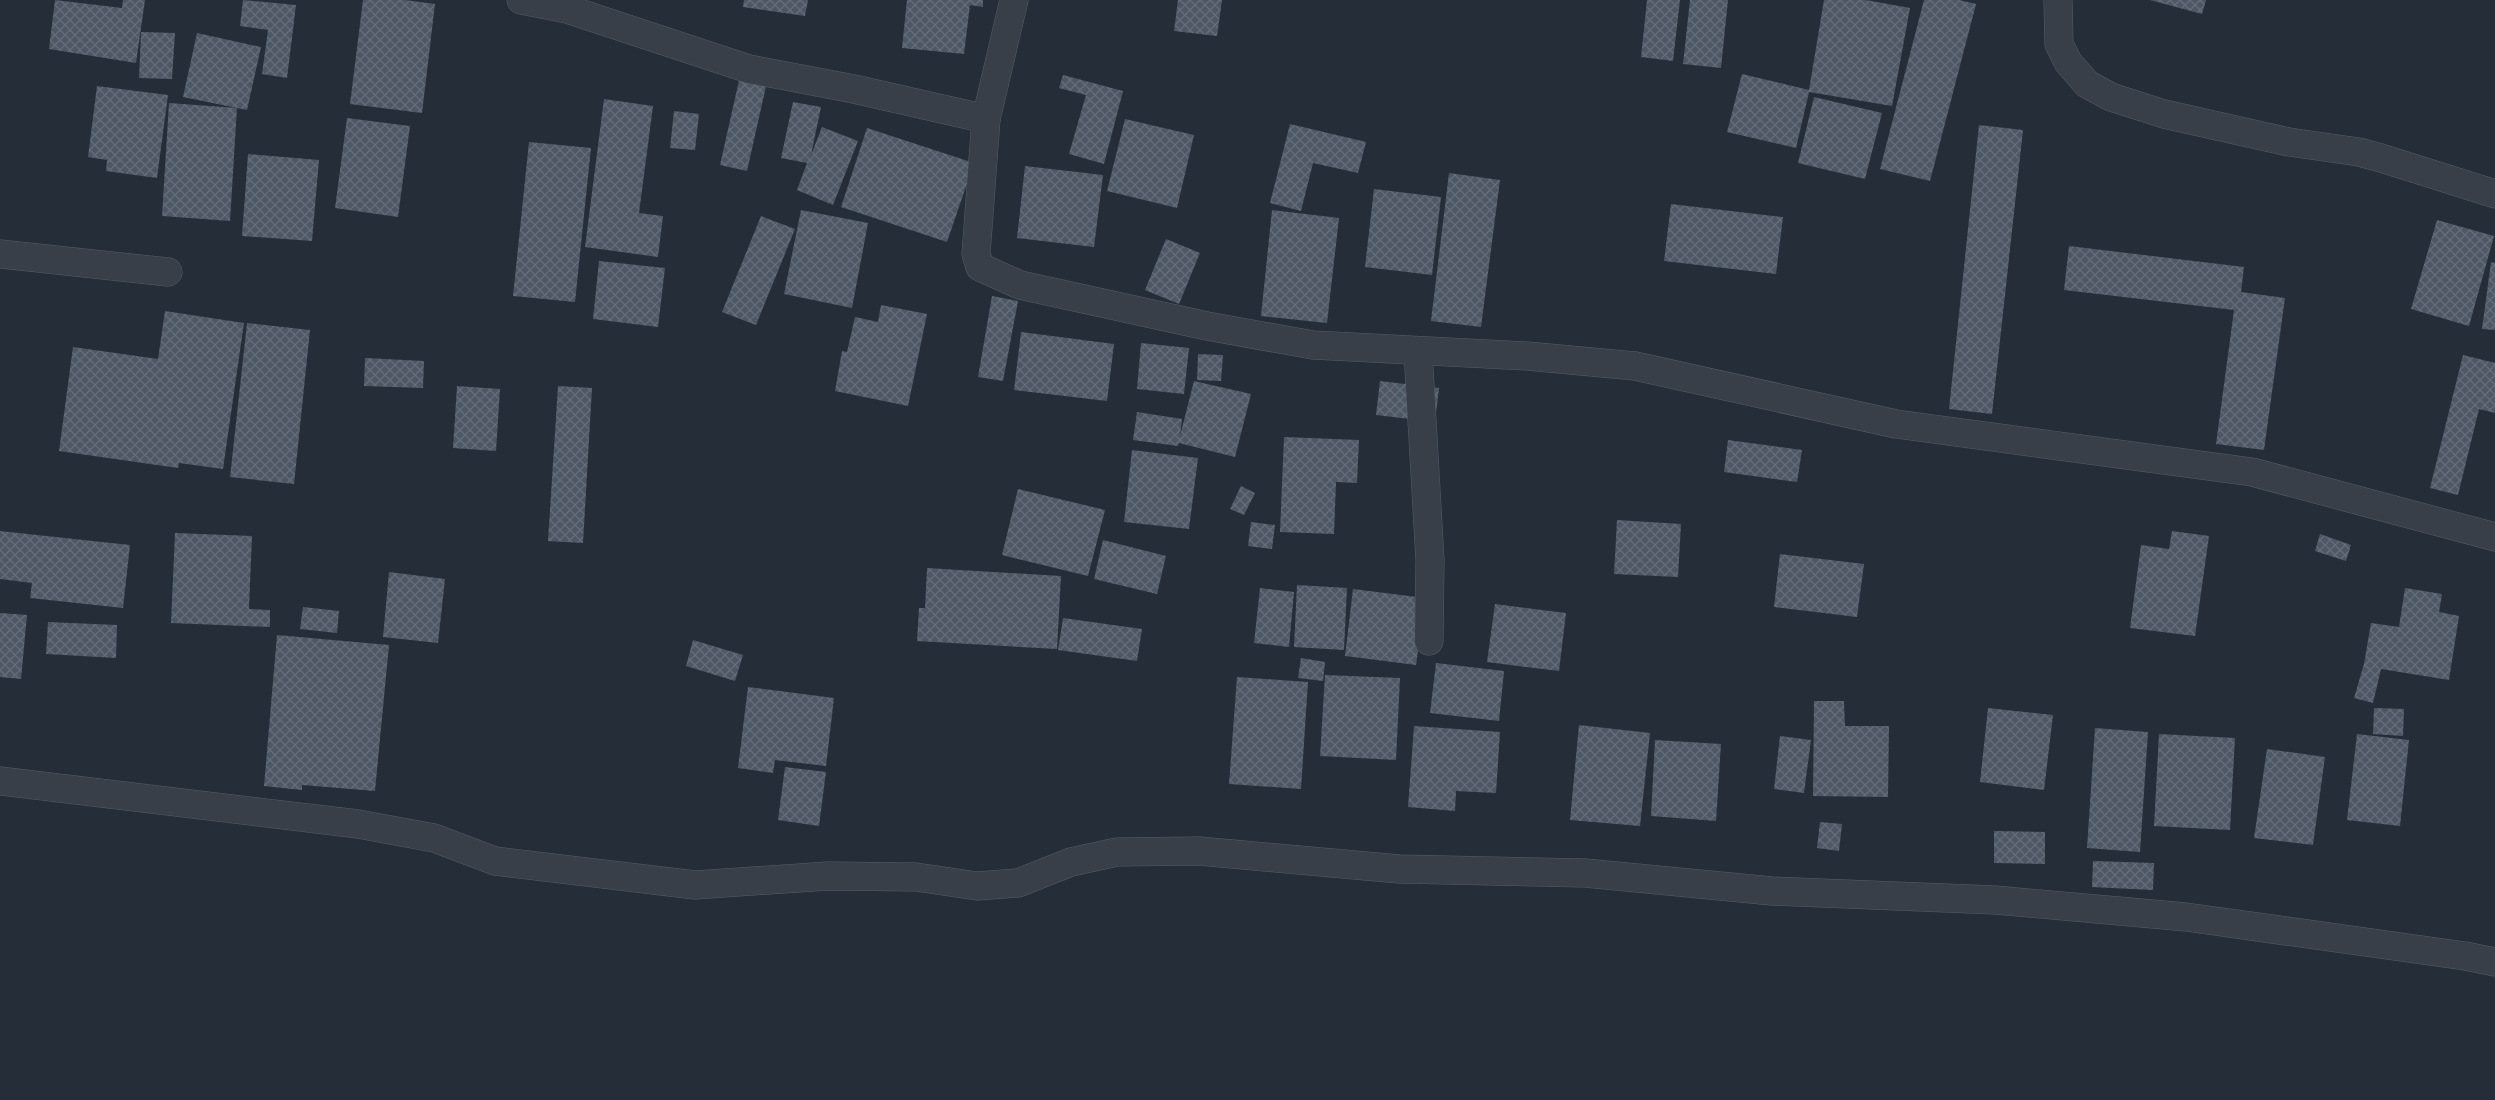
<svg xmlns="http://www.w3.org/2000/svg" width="2495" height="1100" viewBox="0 0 2495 1100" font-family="'Open Sans',sans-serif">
	<defs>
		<pattern id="building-cross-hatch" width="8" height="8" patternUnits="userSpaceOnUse" patternTransform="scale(1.25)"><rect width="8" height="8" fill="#4e5764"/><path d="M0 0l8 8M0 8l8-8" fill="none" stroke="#656d79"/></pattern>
	</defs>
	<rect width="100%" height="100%" fill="#252d38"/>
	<g fill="url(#building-cross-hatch)">
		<path d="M 55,0 L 122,8 L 123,0 L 145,0 L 136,63 L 49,49 Z"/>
		<path d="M 243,0 L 296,5 L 287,78 L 262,74 L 268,30 L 240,26 Z"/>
		<path d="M 363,0 L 405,0 L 435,4 L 422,113 L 350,104 Z"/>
		<path d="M 744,0 L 808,0 L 805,16 L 743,7 Z"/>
		<path d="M 907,0 L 983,0 L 983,7 L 970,5 L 964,54 L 902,48 Z"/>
		<path d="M 1178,0 L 1222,0 L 1217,36 L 1174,31 Z"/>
		<path d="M 1647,0 L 1680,0 L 1673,61 L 1641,57 Z"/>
		<path d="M 1690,0 L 1728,0 L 1721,68 L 1683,64 Z"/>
		<path d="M 1824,0 L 1866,0 L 1910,8 L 1892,106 L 1809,92 L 1796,148 L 1727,132 L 1742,74 L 1809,90 Z"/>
		<path d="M 1924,0 L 1959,0 L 1976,4 L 1930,181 L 1880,169 Z"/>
		<path d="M 2150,0 L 2206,0 L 2202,14 Z"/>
		<path d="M 141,32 L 175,33 L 172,79 L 139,78 Z"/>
		<path d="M 197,33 L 261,47 L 247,110 L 237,108 L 230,221 L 162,216 L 169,103 L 237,108 L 183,97 Z"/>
		<path d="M 1063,75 L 1123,91 L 1104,164 L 1069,154 L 1086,95 L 1059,88 Z"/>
		<path d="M 740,76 L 767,82 L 747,171 L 720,165 Z"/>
		<path d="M 97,86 L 168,95 L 157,178 L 106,171 L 107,160 L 88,157 Z"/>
		<path d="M 1814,97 L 1882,113 L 1865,179 L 1798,163 Z"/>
		<path d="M 604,99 L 653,106 L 639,213 L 663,216 L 658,257 L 585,247 Z"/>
		<path d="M 793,102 L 821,107 L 811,155 L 822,127 L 858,141 L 833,205 L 797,190 L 807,163 L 781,158 Z"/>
		<path d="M 674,111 L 699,114 L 695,150 L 670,148 Z"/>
		<path d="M 347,118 L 410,126 L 398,217 L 335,208 Z"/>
		<path d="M 1125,119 L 1194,135 L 1177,208 L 1107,191 Z"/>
		<path d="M 1290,124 L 1366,142 L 1358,173 L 1313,163 L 1301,211 L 1270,203 Z"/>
		<path d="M 1979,125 L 2023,130 L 1992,414 L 1949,409 Z"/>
		<path d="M 867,128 L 974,163 L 947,242 L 841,207 Z"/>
		<path d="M 529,142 L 591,148 L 575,302 L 513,296 Z"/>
		<path d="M 248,154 L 319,160 L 312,241 L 242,236 Z"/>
		<path d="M 1025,166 L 1103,175 L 1094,247 L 1017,238 Z"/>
		<path d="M 1449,173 L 1500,180 L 1481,327 L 1431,321 Z"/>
		<path d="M 1374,189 L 1441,197 L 1432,275 L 1365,267 Z"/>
		<path d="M 1671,204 L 1783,217 L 1776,274 L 1664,261 Z"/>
		<path d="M 801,210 L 868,223 L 852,308 L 784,294 Z"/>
		<path d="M 1272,210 L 1339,218 L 1327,323 L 1261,316 Z"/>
		<path d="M 761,216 L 795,229 L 756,325 L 722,312 Z"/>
		<path d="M 2437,220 L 2494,236 L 2469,326 L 2411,309 Z"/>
		<path d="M 1166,239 L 1200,253 L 1179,304 L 1145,290 Z"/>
		<path d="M 2069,246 L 2244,267 L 2241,292 L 2285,298 L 2264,450 L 2216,444 L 2234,310 L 2064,290 Z"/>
		<path d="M 599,261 L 665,268 L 658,327 L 593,319 Z"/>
		<path d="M 2491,262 L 2495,263 L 2495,330 L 2482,329 Z"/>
		<path d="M 992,296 L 1018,301 L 1003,381 L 978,377 Z"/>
		<path d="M 881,305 L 927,314 L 908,406 L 835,391 L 842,351 L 847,352 L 855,317 L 878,322 Z"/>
		<path d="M 165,311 L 244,323 L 223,469 L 179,463 L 178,468 L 59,451 L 73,347 L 158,359 Z"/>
		<path d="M 247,323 L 310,330 L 294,484 L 230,477 Z"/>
		<path d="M 1021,332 L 1114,344 L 1107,401 L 1014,390 Z"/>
		<path d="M 1141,343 L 1189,348 L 1184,394 L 1137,389 Z"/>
		<path d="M 1198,354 L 1223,355 L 1221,381 L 1197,380 Z"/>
		<path d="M 2463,355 L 2495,363 L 2495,413 L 2479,409 L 2458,495 L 2430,488 Z"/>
		<path d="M 365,358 L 424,361 L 423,388 L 364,386 Z"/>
		<path d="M 1194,381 L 1251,394 L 1235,457 L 1179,443 L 1178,446 L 1133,440 L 1137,412 L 1182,419 L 1180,436 Z"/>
		<path d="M 1380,381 L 1439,388 L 1435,422 L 1376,415 Z"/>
		<path d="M 457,386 L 500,389 L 496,451 L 453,448 Z"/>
		<path d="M 558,386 L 592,388 L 583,543 L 548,541 Z"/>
		<path d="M 1284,437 L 1359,440 L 1357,483 L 1336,482 L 1334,534 L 1280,532 Z"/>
		<path d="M 1728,440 L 1802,450 L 1797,482 L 1724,472 Z"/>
		<path d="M 1132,450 L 1198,458 L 1189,529 L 1124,522 Z"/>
		<path d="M 1241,486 L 1255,493 L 1244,515 L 1230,509 Z"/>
		<path d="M 1018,489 L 1105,510 L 1088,576 L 1002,555 Z"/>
		<path d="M 1617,520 L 1681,524 L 1678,577 L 1614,574 Z"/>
		<path d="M 1251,522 L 1275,525 L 1272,549 L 1248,546 Z"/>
		<path d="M 0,531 L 130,545 L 123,608 L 30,598 L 32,583 L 0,579 Z"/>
		<path d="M 2172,531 L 2209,536 L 2195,636 L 2130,628 L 2141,545 L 2169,549 Z"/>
		<path d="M 175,533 L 252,536 L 249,609 L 270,610 L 270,627 L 171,623 Z"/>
		<path d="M 2320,534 L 2351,545 L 2346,561 L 2315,551 Z"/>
		<path d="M 1103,540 L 1166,556 L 1157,594 L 1094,579 Z"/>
		<path d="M 1780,554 L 1864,564 L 1857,617 L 1774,607 Z"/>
		<path d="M 927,568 L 1061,576 L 1057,649 L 917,641 L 919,608 L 925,608 Z"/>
		<path d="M 389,572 L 445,579 L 438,643 L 383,637 Z"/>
		<path d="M 1297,585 L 1347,588 L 1344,650 L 1294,647 Z"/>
		<path d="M 1260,588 L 1294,592 L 1289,647 L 1254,643 Z"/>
		<path d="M 2405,588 L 2442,594 L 2439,612 L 2459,616 L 2449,680 L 2381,669 L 2373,703 L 2354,698 L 2364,664 L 2371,623 L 2399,627 Z"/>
		<path d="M 1353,589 L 1425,598 L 1416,665 L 1345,656 Z"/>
		<path d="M 1495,604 L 1566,613 L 1559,671 L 1487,662 Z"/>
		<path d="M 303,607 L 339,611 L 337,633 L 300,629 Z"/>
		<path d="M 0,613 L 27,615 L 21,679 L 0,677 Z"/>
		<path d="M 1063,618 L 1142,629 L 1137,661 L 1058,650 Z"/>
		<path d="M 48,622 L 117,625 L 116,658 L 46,654 Z"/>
		<path d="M 277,635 L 389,645 L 375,791 L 302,785 L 302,790 L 264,786 Z"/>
		<path d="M 693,640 L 743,655 L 735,681 L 686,666 Z"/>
		<path d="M 1301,658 L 1325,662 L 1323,681 L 1298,678 Z"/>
		<path d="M 1436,663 L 1504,671 L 1499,721 L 1430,713 Z"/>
		<path d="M 1325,675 L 1400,678 L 1396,760 L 1320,756 Z"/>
		<path d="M 1237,677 L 1308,682 L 1301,789 L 1229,784 Z"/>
		<path d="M 748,687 L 834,698 L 826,766 L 775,760 L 773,773 L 738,768 Z"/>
		<path d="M 1814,701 L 1844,701 L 1845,726 L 1889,726 L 1888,797 L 1813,796 Z"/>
		<path d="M 1988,708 L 2053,715 L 2044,790 L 1980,782 Z"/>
		<path d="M 2374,708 L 2404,709 L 2403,736 L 2373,734 Z"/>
		<path d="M 1579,725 L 1650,733 L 1640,826 L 1570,820 Z"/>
		<path d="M 1414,726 L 1500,732 L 1496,793 L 1456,791 L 1455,811 L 1408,807 Z"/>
		<path d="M 2095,728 L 2148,732 L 2140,852 L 2087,848 Z"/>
		<path d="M 2159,734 L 2235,738 L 2230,830 L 2154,826 Z"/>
		<path d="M 2357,734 L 2409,740 L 2400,826 L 2347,820 Z"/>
		<path d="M 1780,736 L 1811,740 L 1804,793 L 1774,789 Z"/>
		<path d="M 1655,740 L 1721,744 L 1716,821 L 1651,816 Z"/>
		<path d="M 2267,749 L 2325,757 L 2313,845 L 2254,838 Z"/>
		<path d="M 785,767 L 826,772 L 819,826 L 778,820 Z"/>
		<path d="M 1820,822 L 1842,824 L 1839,851 L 1817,848 Z"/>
		<path d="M 1994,831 L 2045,832 L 2045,864 L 1994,863 Z"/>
		<path d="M 2093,861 L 2154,863 L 2153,890 L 2092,887 Z"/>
	</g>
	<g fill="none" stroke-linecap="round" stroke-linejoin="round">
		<g stroke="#575d67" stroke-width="29">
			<g id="minor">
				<path d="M 521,0 L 567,9 L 749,69 L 854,89 L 986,119"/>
				<path d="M 1014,0 L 986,119 L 976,254 L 980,267 L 1020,285 L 1207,326 L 1313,345 L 1527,356 L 1635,366 L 1896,424 L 2252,472 L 2495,537"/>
				<path d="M 2058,0 L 2059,44 L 2068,62 L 2087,84 L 2111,97 L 2164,114 L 2289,142 L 2359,152 L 2381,158 L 2495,194"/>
				<path d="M 0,254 L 168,272"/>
				<path d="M 1418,351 L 1430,560 L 1429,641"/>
				<path d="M 0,781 L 358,824 L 434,838 L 495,861 L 695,885 L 828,876 L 916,877 L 977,886 L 1018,883 L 1071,862 L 1117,852 L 1199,851 L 1399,869 L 1585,873 L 1772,891 L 1995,900 L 2186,917 L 2465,956 L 2495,962"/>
			</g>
		</g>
		<use href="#minor" stroke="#393f49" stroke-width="28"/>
	</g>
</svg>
